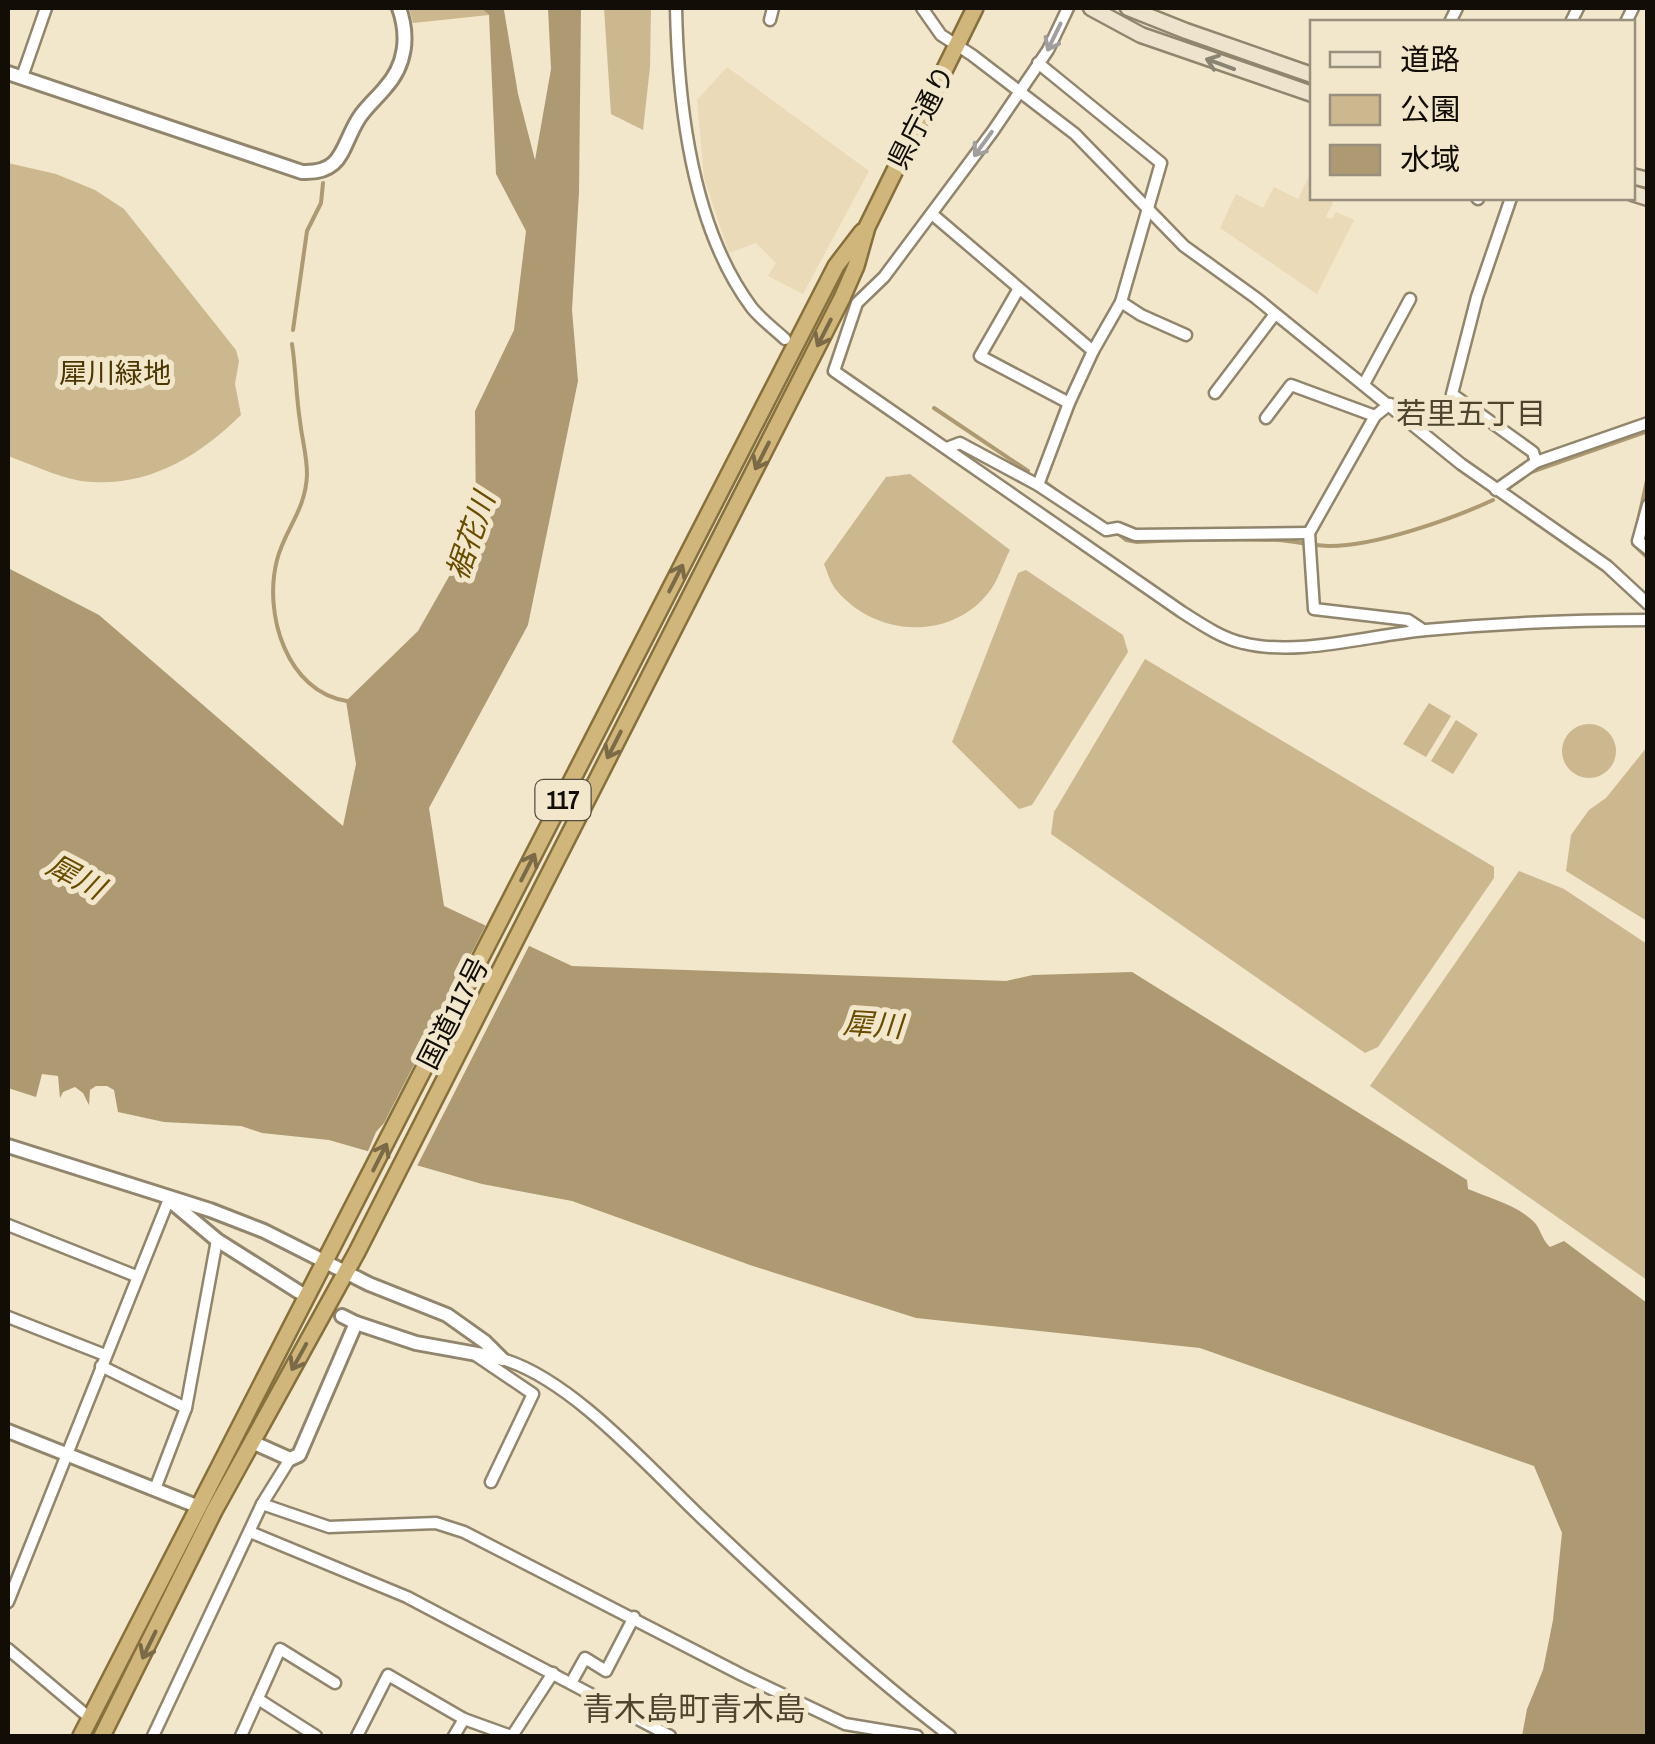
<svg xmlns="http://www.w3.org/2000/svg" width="1655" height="1744" viewBox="0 0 1655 1744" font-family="'Archivo Narrow','Noto Sans JP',sans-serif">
	<rect width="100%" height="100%" fill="#f2e6cb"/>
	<g fill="#eadab8">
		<path d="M 727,67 L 869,171 L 803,294 L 768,276 L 776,263 L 756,243 L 729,253 L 704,178 L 697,100 Z"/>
		<path d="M 1312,170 L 1312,198 L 1335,198 L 1326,217 L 1332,219 L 1336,212 L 1354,220 L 1317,294 L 1220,228 L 1236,194 L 1263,208 L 1274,187 L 1298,199 Z"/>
	</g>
	<g fill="#cbb88e">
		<path d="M 409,8 L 481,8 L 489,15 L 413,23 Z"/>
		<path d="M 604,8 L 651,8 L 650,67 L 643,130 L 611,114 Z"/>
		<path d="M 8,163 L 56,174 L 95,190 L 124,209 L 236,350 L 239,361 L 235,384 L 241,415 C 197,458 146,489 81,481 C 57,477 31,464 8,456 Z"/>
		<path d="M 910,474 L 1010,550 C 1003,563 998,581 989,592 C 951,641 877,637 838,592 C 831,585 828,574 824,564 L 886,477 Z"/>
		<path d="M 1026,570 L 1123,635 L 1128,652 L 1032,805 L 1019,809 L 952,742 L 1018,573 Z"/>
		<path d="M 1145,659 L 1494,867 L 1494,878 L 1378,1047 L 1365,1053 L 1051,834 L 1054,812 Z"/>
		<path d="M 1429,703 L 1451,716 L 1426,757 L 1403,744 Z"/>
		<path d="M 1456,720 L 1478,734 L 1453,774 L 1431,761 Z"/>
		<circle cx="1589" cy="751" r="27"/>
		<path d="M 1647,747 L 1647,921 L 1566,871 L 1571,835 L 1589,810 L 1606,798 Z"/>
		<path d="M 1519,871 L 1564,889 L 1647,944 L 1647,1280 L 1370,1086 Z"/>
	</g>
	<path fill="#ad9a72" d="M 481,8 L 502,8 L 504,10 L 518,94 L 535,160 L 551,69 L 548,8 L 581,8 L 579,192 L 572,310 L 578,381 L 528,625 L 429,808 L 444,906 L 572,966 L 1006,981 L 1033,975 L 1132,972 L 1467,1180 L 1468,1189 C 1491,1199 1515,1204 1533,1221 C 1541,1228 1541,1239 1550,1247 L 1564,1241 L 1647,1303 L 1647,1736 L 1522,1736 L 1527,1709 L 1543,1670 L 1553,1620 L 1562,1533 L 1534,1466 L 1200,1348 L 916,1318 L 750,1265 L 572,1201 L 482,1184 L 329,1140 L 262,1133 L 241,1126 L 164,1122 L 118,1112 L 114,1090 L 107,1086 L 96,1086 L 90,1090 L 89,1105 L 83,1093 L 75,1087 L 63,1092 L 60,1098 L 58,1076 L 42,1074 L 36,1097 L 8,1088 L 8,568 L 99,615 L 343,826 L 356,764 L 346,701 L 418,631 L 476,529 L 475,411 L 514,330 L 526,231 L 496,174 L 489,15 Z"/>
	<path fill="#f2e6cb" d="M 488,921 L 531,942 L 415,1170 L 366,1156 L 376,1132 L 384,1123 Z"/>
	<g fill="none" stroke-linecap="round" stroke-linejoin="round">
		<g stroke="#ad9a72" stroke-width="4">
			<path d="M 293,330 L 307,231 L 321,203 L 323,183"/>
			<path d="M 292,344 C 296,370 296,396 300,421 C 302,439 307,456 307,474 C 306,510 285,529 277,560 C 263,614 287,692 347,701"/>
			<path d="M 934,408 L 1028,471"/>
			<path d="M 1531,472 L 1648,431"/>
			<path d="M 1648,476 L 1633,544 L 1648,558"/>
			<path d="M 1045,482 L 1078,506"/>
			<path d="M 1115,531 L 1126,540 L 1137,542 C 1184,540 1230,539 1277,540 C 1295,541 1313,546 1330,546 C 1376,546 1452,519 1493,500"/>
		</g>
		<g stroke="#91856d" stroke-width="15">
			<g id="minor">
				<path d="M 676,8 C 678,105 692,228 752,308 C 761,319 774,329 785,339"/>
				<path d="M 922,8 L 941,35 L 972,55 L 1075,134 L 1184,246 L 1256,298 L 1461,464 L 1607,566 L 1648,604"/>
				<path d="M 1068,8 L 1048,50 L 993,131 L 884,277 L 857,303 L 834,371 L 1182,612 C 1201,624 1221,638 1243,643 C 1298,657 1370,635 1426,630 C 1500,623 1573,620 1648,620"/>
				<path d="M 770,20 L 773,8"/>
				<path d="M 1450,22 L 1457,8"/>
				<path d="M 1571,22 L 1578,8"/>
				<path d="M 1626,22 L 1633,8"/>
				<path d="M 22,77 L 46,8"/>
				<path d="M 1477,198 L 1478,199"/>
				<path d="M 932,214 L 1093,351"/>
				<path d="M 1018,290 L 980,356 L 1069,403"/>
				<path d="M 1121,302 L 1141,315 L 1186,335"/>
				<path d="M 1364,384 L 1410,299"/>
				<path d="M 1215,393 L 1275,314"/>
				<path d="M 1390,404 L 1375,416 L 1309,533 L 1314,609 L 1408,620 L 1423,630"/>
				<path d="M 1266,418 L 1291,385 L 1375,416"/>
				<path d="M 947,448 L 960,443 L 1038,485 L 1106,530 L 1118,528 L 1135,535 L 1309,533"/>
				<path d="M 1536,462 L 1648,423"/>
				<path d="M 1038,485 L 1069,403 L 1093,351 L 1121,302 L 1161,163 L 1038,63"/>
				<path d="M 1496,490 L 1536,462 L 1533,452 L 1452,394 L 1477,297 L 1511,198"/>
				<path d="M 1648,505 L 1638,541 L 1648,549"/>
				<path d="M 8,1225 L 136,1276"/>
				<path d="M 8,1317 L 105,1355"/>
				<path d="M 477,1356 L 533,1394 L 491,1482"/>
				<path d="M 502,1359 C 572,1379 651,1470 704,1520 C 783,1595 864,1670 950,1736"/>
				<path d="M 101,1366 L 186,1408"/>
				<path d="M 155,1489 L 186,1408 L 217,1240"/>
				<path d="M 262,1504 L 329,1527 L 436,1523 L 464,1532 L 742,1675 L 845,1724 L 917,1736"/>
				<path d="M 250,1532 L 407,1597 L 670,1736"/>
				<path d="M 8,1602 L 169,1199"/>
				<path d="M 8,1649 L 91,1719"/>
				<path d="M 571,1683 L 585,1658 L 606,1671 L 634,1617"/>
				<path d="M 258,1699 L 316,1736"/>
				<path d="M 153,1736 L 262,1504 L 290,1459"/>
				<path d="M 241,1736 L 280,1649 L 335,1683"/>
				<path d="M 357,1736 L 388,1675 L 464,1719 L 511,1736"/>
				<path d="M 454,1736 L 464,1719"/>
				<path d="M 512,1736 L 553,1673"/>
			</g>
		</g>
		<g stroke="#91856d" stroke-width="18">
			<g id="tertiary">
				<path d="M 8,73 L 302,172 C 344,174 341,146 359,118 C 366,107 377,98 385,88 C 406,65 409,36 399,8"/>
				<path d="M 8,1146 L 210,1210 L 264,1231 L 369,1284 L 447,1315 L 485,1342 L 502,1359"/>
				<path d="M 174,1204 L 217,1240 L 299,1292"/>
				<path d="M 356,1323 L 416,1343 L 499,1358"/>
				<path d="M 8,1431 L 199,1507"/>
				<path d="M 252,1442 L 290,1459 L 299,1455 L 356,1323 L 342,1316"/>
			</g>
		</g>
		<g stroke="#91856d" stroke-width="19">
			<g id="secondary">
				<path d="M 1091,8 L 1141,35 L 1312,94"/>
				<path d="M 1128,8 L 1186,31 L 1312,75"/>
				<path d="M 1632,176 L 1648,180"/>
				<path d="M 1632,193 L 1648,198"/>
			</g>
		</g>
		<g stroke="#86703c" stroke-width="20">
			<g id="trunk">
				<path d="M 81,1736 L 836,266 L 862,232"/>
				<path d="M 102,1736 L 214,1511 L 357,1252 L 842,298 L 856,266 L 867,227 L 975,8"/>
			</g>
		</g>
		<use href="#minor" stroke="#fff" stroke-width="10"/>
		<use href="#tertiary" stroke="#fff" stroke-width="12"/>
		<use href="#secondary" stroke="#eee4ce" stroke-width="14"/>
		<use href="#trunk" stroke="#d0b67b" stroke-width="15"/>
	</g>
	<defs><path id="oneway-shaft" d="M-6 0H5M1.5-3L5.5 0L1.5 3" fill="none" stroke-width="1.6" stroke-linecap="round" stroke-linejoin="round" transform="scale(2.5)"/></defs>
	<g stroke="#a09f9b">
		<use href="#oneway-shaft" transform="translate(1054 37) rotate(116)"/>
		<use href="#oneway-shaft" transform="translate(983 144) rotate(126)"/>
	</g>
	<use stroke="#8b8474" href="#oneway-shaft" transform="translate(1220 64) rotate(-160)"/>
	<g stroke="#7a6a46">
		<use href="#oneway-shaft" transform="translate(824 333) rotate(117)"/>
		<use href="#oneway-shaft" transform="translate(762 456) rotate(117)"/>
		<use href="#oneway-shaft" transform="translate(676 578) rotate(-63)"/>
		<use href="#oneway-shaft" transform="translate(614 745) rotate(117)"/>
		<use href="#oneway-shaft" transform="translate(528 867) rotate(-63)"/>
		<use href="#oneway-shaft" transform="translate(380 1157) rotate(-63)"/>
		<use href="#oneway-shaft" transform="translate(299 1357) rotate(119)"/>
		<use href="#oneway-shaft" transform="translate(149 1645) rotate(116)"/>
	</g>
	<g text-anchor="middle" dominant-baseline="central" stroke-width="10" stroke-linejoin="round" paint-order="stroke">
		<rect fill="#f2e6cb" stroke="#554f40" stroke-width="2.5" x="535.5" y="780" width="55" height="40" rx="8"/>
		<g font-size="25" font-weight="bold" fill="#120e05">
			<text x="563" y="800">117</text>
		</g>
		<g font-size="28" fill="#120e05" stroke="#f2e6cb">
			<text transform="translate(921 117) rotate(-63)">県庁通り</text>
			<text transform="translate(453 1013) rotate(-63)">国道117号</text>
		</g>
		<g font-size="28" fill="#4b3700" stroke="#f2e6cb">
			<text x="115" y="373">犀川緑地</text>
		</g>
		<g font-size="30" fill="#4f442e" stroke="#f2e6cb">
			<text x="1471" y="413">若里五丁目</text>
		</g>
		<g font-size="30" font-style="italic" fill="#684d00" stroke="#f2e6cb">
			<text transform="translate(470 536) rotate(-71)">裾花川</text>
			<text transform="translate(76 876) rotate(28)">犀川</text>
			<text transform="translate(873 1024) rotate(4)">犀川</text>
		</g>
		<g font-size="32" fill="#4f442e" stroke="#f2e6cb">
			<text x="694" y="1708">青木島町青木島</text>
		</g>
	</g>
	<rect width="1655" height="1744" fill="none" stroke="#120e05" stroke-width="20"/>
	<rect x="1310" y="20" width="325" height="180" fill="#f2e6cb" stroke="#98907c" stroke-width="2.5"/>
	<rect x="1330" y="52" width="50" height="15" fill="#eee4ce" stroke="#98907c" stroke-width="2.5"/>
	<text x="1400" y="70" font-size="30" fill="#120e05">道路</text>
	<rect x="1330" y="95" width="50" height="30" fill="#cbb88e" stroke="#98907c" stroke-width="2.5"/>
	<text x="1400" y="120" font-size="30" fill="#120e05">公園</text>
	<rect x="1330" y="145" width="50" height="30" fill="#ad9a72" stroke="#98907c" stroke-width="2.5"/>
	<text x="1400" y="170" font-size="30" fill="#120e05">水域</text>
</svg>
